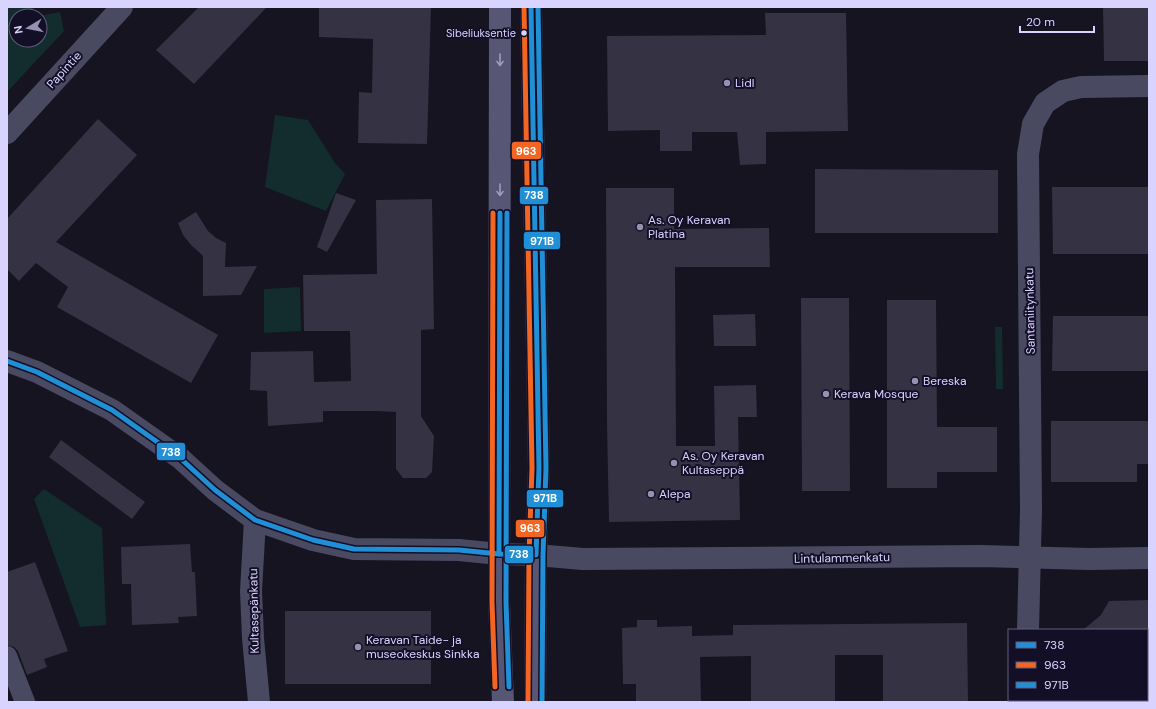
<svg xmlns="http://www.w3.org/2000/svg" width="1156" height="709" viewBox="0 0 1156 709" font-family="'DM Sans',sans-serif">
	<rect width="100%" height="100%" fill="#161421"/>
	<g fill="#132c2d">
		<path d="M 7,7 L 34,7 L 35,16 L 16,16 L 16,40 L 40,40 L 39,16 L 60,12 L 64,31 L 7,92 Z"/>
		<path d="M 275,115 L 308,120 L 335,163 L 345,174 L 326,211 L 265,187 Z"/>
		<path d="M 300,287 L 301,331 L 264,333 L 264,289 Z"/>
		<path d="M 995,327 L 1002,327 L 1003,389 L 996,389 Z"/>
		<path d="M 44,489 L 102,528 L 106,625 L 80,627 L 34,499 Z"/>
	</g>
	<g fill="#343243">
		<path d="M 199,7 L 267,7 L 194,84 L 156,50 Z"/>
		<path d="M 319,7 L 431,7 L 427,144 L 358,143 L 359,92 L 372,93 L 373,39 L 319,37 Z"/>
		<path d="M 1103,7 L 1149,7 L 1149,61 L 1104,61 Z"/>
		<path d="M 765,13 L 846,13 L 848,131 L 766,132 L 766,164 L 740,165 L 737,132 L 692,132 L 692,151 L 660,151 L 660,130 L 608,131 L 607,36 L 766,35 Z"/>
		<path d="M 98,119 L 137,155 L 56,242 L 218,335 L 191,383 L 57,307 L 68,287 L 36,263 L 19,281 L 7,269 L 7,219 Z"/>
		<path d="M 815,169 L 998,170 L 998,233 L 815,233 Z"/>
		<path d="M 1052,187 L 1149,187 L 1149,254 L 1053,254 Z"/>
		<path d="M 606,188 L 674,188 L 674,229 L 769,228 L 770,267 L 675,267 L 676,446 L 715,446 L 714,386 L 756,385 L 757,417 L 738,417 L 740,520 L 609,522 L 607,423 Z"/>
		<path d="M 336,193 L 356,200 L 327,252 L 317,247 Z"/>
		<path d="M 432,199 L 434,329 L 421,330 L 421,416 L 434,436 L 432,472 L 426,478 L 403,478 L 396,469 L 396,412 L 377,411 L 323,411 L 323,422 L 268,426 L 267,391 L 250,390 L 251,352 L 313,351 L 314,382 L 351,381 L 350,331 L 304,331 L 303,275 L 377,274 L 376,200 Z"/>
		<path d="M 196,212 L 208,231 L 216,238 L 226,243 L 225,267 L 257,266 L 241,295 L 203,296 L 203,256 L 191,245 L 183,235 L 178,223 Z"/>
		<path d="M 801,298 L 849,298 L 850,491 L 802,491 Z"/>
		<path d="M 887,300 L 936,300 L 937,427 L 997,427 L 997,472 L 937,472 L 937,488 L 887,488 Z"/>
		<path d="M 755,314 L 756,346 L 714,346 L 713,315 Z"/>
		<path d="M 1053,316 L 1149,316 L 1149,371 L 1052,371 Z"/>
		<path d="M 1051,421 L 1149,421 L 1149,464 L 1137,464 L 1137,482 L 1051,482 Z"/>
		<path d="M 61,440 L 145,502 L 132,519 L 49,457 Z"/>
		<path d="M 190,544 L 192,572 L 195,572 L 197,616 L 178,617 L 179,623 L 132,625 L 131,584 L 122,584 L 121,547 Z"/>
		<path d="M 35,562 L 68,651 L 44,659 L 47,667 L 27,675 L 18,651 L 14,647 L 7,645 L 7,572 Z"/>
		<path d="M 1149,600 L 1149,630 L 1083,630 L 1101,615 L 1109,601 Z"/>
		<rect x="285" y="611" width="146" height="73"/>
		<path d="M 637,620 L 657,620 L 657,627 L 692,626 L 692,636 L 733,635 L 733,625 L 967,623 L 968,702 L 883,702 L 883,655 L 835,655 L 835,702 L 751,702 L 751,656 L 700,657 L 701,702 L 636,702 L 636,684 L 623,684 L 622,628 L 637,627 Z"/>
	</g>
	<g fill="none" stroke-linecap="round" stroke-linejoin="round">
		<path stroke="#4a4962" stroke-width="20" d="M 7,656 L 25,702"/>
		<g stroke="#4a4962" stroke-width="22">
			<path d="M 7,133 L 122,7"/>
			<path d="M 255,520 L 251,591 L 253,638 L 259,702"/>
			<path d="M 536,555 L 583,559 L 980,556 L 1089,559 L 1149,558"/>
			<path d="M 1028,630 L 1031,510 L 1028,154 L 1033,124 L 1045,103 L 1063,91 L 1081,87 L 1149,86"/>
			<path d="M 1029,700 L 1029,702"/>
		</g>
		<path stroke="#4a4962" stroke-width="22" d="M 7,361 L 37,372 L 112,410 L 180,458 L 215,490 L 255,520 L 313,540 L 354,549 L 459,550 L 499,554 L 536,555"/>
		<g stroke="#575674" stroke-width="22">
			<path d="M 500,7 L 499,602 L 503,702"/>
			<path d="M 531,7 L 539,468 L 536,555 L 535,702"/>
		</g>
		<g stroke="#130f26" stroke-width="8">
			<g id="bus-1">
				<path d="M 7,361 L 37,372 L 112,410 L 180,458 L 215,490 L 255,520 L 313,540 L 354,549 L 459,550 L 499,554 L 536,555 L 539,468 L 531,7"/>
				<path d="M 499,554 L 500,213"/>
			</g>
		</g>
		<g stroke="#130f26" stroke-width="8">
			<g id="bus-2">
				<path d="M 524,7 L 532,468 L 529,555 L 528,702"/>
				<path d="M 493,213 L 492,602 L 495,687"/>
			</g>
		</g>
		<g stroke="#130f26" stroke-width="8">
			<g id="bus-3">
				<path d="M 538,7 L 546,468 L 543,555 L 542,702"/>
				<path d="M 507,213 L 506,602 L 509,687"/>
			</g>
		</g>
		<use href="#bus-1" stroke="#208fd6" stroke-width="5"/>
		<use href="#bus-2" stroke="#f26522" stroke-width="5"/>
		<use href="#bus-3" stroke="#208fd6" stroke-width="5"/>
	</g>
	<defs><path id="oneway-shaft" d="M-6 0H5M1.5-3L5.5 0L1.5 3" fill="none" stroke-width="1.6" stroke-linecap="round" stroke-linejoin="round"/></defs>
	<g stroke="#9e9bc0">
		<use href="#oneway-shaft" transform="translate(500 60) rotate(90)"/>
		<use href="#oneway-shaft" transform="translate(500 190) rotate(90)"/>
	</g>
	<circle fill="#d9d4ff" stroke="#130f26" stroke-width="1.5" cx="524" cy="33" r="3.5"/>
	<g fill="#9591b1" stroke="#130f26" stroke-width="1.5">
		<circle cx="727" cy="83" r="4"/>
		<circle cx="640" cy="227" r="4"/>
		<circle cx="915" cy="381" r="4"/>
		<circle cx="826" cy="394" r="4"/>
		<circle cx="674" cy="463" r="4"/>
		<circle cx="651" cy="494" r="4"/>
		<circle cx="358" cy="647" r="4"/>
	</g>
	<g text-anchor="middle" dominant-baseline="central" stroke-width="4" stroke-linejoin="round" paint-order="stroke">
		<g font-size="11" fill="#d9d4ff" stroke="#130f26" text-anchor="end">
			<text x="516" y="33">Sibeliuksentie</text>
		</g>
		<g font-size="12" fill="#d9d4ff" stroke="#130f26">
			<text transform="translate(64 70) rotate(-48)">Papintie</text>
			<text transform="translate(1030 311) rotate(-91)">Santaniitynkatu</text>
			<text transform="translate(842 558) rotate(-1)">Lintulammenkatu</text>
			<text transform="translate(254 611) rotate(-91)">Kultasepänkatu</text>
		</g>
		<g font-size="12" fill="#d9d4ff" stroke="#130f26" text-anchor="start">
			<text x="735" y="83">Lidl</text>
			<text x="648" y="220">As. Oy Keravan<tspan x="648" dy="14">Platina</tspan></text>
			<text x="923" y="381">Bereska</text>
			<text x="834" y="394">Kerava Mosque</text>
			<text x="682" y="456">As. Oy Keravan<tspan x="682" dy="14">Kultaseppä</tspan></text>
			<text x="659" y="494">Alepa</text>
			<text x="366" y="640">Keravan Taide- ja<tspan x="366" dy="14">museokeskus Sinkka</tspan></text>
		</g>
	</g>
	<g stroke="#130f26" stroke-width="1.5">
		<rect x="511" y="141" width="31" height="19" rx="4" fill="#f26522"/>
		<rect x="519" y="186" width="30" height="19" rx="4" fill="#208fd6"/>
		<rect x="523" y="231" width="38" height="19" rx="4" fill="#208fd6"/>
		<rect x="156" y="442" width="30" height="19" rx="4" fill="#208fd6"/>
		<rect x="526" y="489" width="38" height="19" rx="4" fill="#208fd6"/>
		<rect x="515" y="519" width="30" height="19" rx="4" fill="#f26522"/>
		<rect x="504" y="545" width="30" height="19" rx="4" fill="#208fd6"/>
	</g>
	<g font-size="11" text-anchor="middle" font-weight="bold" fill="#fff">
		<text x="526" y="155">963</text>
		<text x="534" y="199">738</text>
		<text x="542" y="245">971B</text>
		<text x="171" y="456">738</text>
		<text x="545" y="502">971B</text>
		<text x="530" y="532">963</text>
		<text x="519" y="558">738</text>
	</g>
	<rect width="1156" height="709" fill="none" stroke="#d9d4ff" stroke-width="16"/>
	<rect x="1008" y="629" width="140" height="72" fill="#130f26" stroke="#625e7d"/>
	<rect x="1016" y="642" width="20" height="6" fill="#208fd6" stroke="#625e7d"/>
	<text x="1044" y="649" font-size="12" fill="#d9d4ff">738</text>
	<rect x="1016" y="662" width="20" height="6" fill="#f26522" stroke="#625e7d"/>
	<text x="1044" y="669" font-size="12" fill="#d9d4ff">963</text>
	<rect x="1016" y="682" width="20" height="6" fill="#208fd6" stroke="#625e7d"/>
	<text x="1044" y="689" font-size="12" fill="#d9d4ff">971B</text>
	<g transform="translate(28 28) rotate(260)"><circle r="19" fill="#130f26" stroke="#625e7d"/>
	<path d="M0-3L7 15L0 10L-7 15Z" fill="#9591b1"/>
	<text y="-6" font-size="11" font-weight="bold" text-anchor="middle" fill="#d9d4ff">N</text>
	</g>
	<path d="M1020 26v6h74v-6" fill="none" stroke="#d9d4ff" stroke-width="2"/>
	<text x="1026" y="26" font-size="12" fill="#d9d4ff" stroke="#130f26" stroke-width="3" paint-order="stroke">20 m</text>
</svg>
